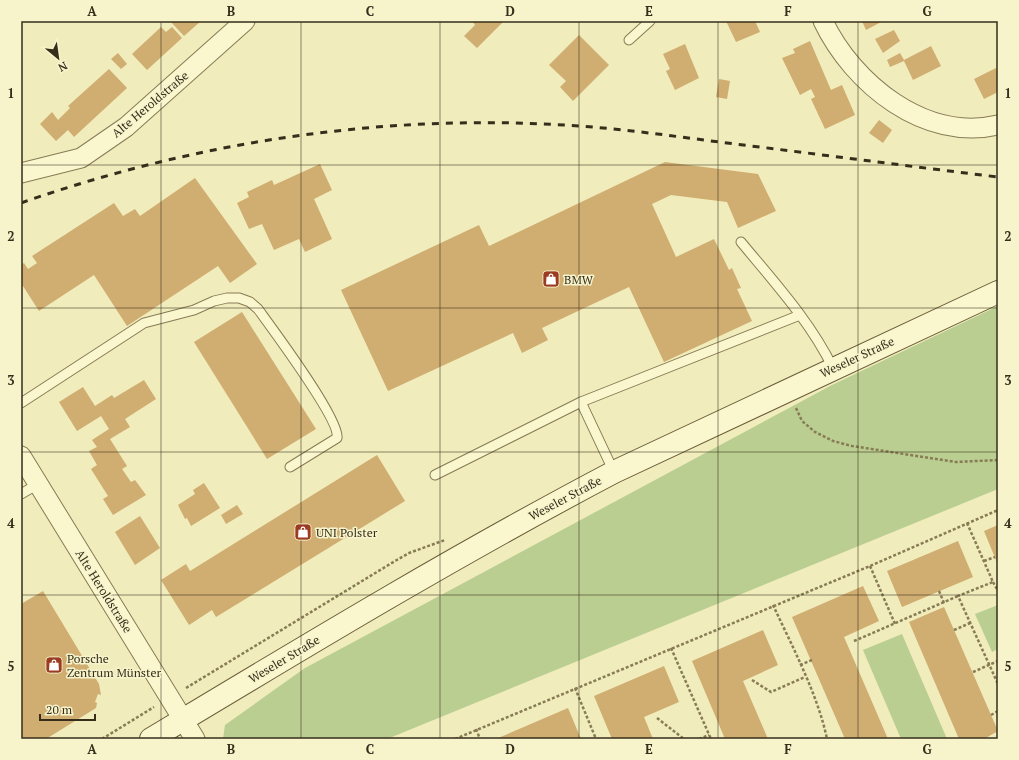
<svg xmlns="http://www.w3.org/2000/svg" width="1019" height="760" viewBox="0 0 1019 760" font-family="'PT Serif',serif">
	<rect width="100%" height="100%" fill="#f0ecbc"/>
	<g fill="#b9ce90">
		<path d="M 998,306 L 998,489 L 387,739 L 223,739 L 225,725 L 305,668 L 832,385 Z"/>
		<path d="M 998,605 L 998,649 L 992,652 L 975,614 Z"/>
		<path d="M 902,634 L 947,739 L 901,739 L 863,650 Z"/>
	</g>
	<g fill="#d0ad70">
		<path d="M 170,21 L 201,21 L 184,36 Z"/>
		<path d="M 472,21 L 504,21 L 477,48 L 464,36 L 475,25 Z"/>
		<path d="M 726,21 L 755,21 L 760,32 L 736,42 Z"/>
		<path d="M 862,21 L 883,21 L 866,30 Z"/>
		<path d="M 161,27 L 166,32 L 172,27 L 182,38 L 147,70 L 132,54 Z"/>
		<path d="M 894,30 L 900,41 L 883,53 L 875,39 Z"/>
		<path d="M 579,35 L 609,65 L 573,101 L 560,87 L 566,81 L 549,65 Z"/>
		<path d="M 810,41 L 831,90 L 842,85 L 855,115 L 825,129 L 811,99 L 815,97 L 811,89 L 800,95 L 782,58 L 795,53 L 793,49 Z"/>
		<path d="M 685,44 L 699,78 L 675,90 L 666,71 L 670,69 L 663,54 Z"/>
		<path d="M 931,46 L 941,66 L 913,80 L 904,61 L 890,67 L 887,60 L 900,53 L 904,60 Z"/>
		<path d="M 118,53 L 127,64 L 121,69 L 111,59 Z"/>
		<path d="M 996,68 L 998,73 L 998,92 L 984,99 L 974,79 Z"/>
		<path d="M 109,69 L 127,88 L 74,137 L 68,130 L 56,141 L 40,124 L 52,112 L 58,120 L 70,108 L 68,106 Z"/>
		<path d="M 719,79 L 730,81 L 727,99 L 716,97 Z"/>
		<path d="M 879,120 L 892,130 L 883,143 L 869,133 Z"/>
		<path d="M 665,162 L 758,174 L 776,211 L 738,228 L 727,202 L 671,195 L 652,204 L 676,257 L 714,239 L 729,270 L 732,268 L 741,288 L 737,289 L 752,321 L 664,362 L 629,287 L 542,328 L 548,340 L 522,353 L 513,333 L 388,391 L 341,290 L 479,225 L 489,246 Z"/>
		<path d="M 320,164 L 332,190 L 314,199 L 332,239 L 305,252 L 299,239 L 274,250 L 262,224 L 249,229 L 237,203 L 249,197 L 247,192 L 272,180 L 274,185 Z"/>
		<path d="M 195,178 L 257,264 L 230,283 L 218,266 L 127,326 L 94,275 L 39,311 L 21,283 L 21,265 L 24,263 L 28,269 L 37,263 L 32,256 L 114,203 L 123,216 L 135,209 L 140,216 Z"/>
		<path d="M 242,312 L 316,429 L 267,459 L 194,342 Z"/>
		<path d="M 144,380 L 156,399 L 125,419 L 130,427 L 110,439 L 127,466 L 122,469 L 131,482 L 135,480 L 146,495 L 113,515 L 103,499 L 108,496 L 91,469 L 97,465 L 89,451 L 97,447 L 92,440 L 109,429 L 101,416 L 77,431 L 59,402 L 83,387 L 95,406 L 112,395 L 114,398 Z"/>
		<path d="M 377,455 L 405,501 L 216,617 L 212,610 L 189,625 L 161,580 L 186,564 L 190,571 Z"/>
		<path d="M 204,483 L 220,508 L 191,526 L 187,518 L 185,519 L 178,505 L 195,494 L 193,490 Z"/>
		<path d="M 237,505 L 243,514 L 226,524 L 221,515 Z"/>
		<path d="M 140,516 L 160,548 L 135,565 L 115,532 Z"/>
		<path d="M 998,525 L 998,565 L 984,531 Z"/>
		<path d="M 958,541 L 973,577 L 902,607 L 887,571 Z"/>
		<path d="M 863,586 L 879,621 L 844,637 L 888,739 L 845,739 L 792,617 Z"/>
		<path d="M 43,591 L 99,684 L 101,695 L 98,694 L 95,702 L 97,703 L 96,708 L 46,739 L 21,739 L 21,604 Z"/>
		<path d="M 944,607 L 998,731 L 984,739 L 959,739 L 909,622 Z"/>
		<path d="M 763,630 L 778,665 L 743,681 L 768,739 L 725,739 L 692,661 Z"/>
		<path d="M 664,666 L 679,702 L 644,717 L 653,739 L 612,739 L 594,696 Z"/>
		<path d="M 568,708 L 581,739 L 496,739 Z"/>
	</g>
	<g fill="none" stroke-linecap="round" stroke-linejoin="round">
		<g stroke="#887b55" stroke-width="11">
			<g id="lane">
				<path d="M 629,40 L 650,21"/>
				<path d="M 741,242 C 774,282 810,321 833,368"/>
				<path d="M 581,402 L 614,472"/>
				<path d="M 21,403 L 144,323 L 194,310 L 214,301 L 227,298 L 239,298 L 250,302 L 258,309 C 271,327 341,421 337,438 L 290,467"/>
				<path d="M 435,475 L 581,402 L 800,315"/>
				<path d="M 21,494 L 38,484"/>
			</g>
		</g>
		<g stroke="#887b55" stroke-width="21">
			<g id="street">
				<path d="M 823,21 C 853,84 925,142 998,125"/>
				<path d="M 21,173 L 81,158 L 126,127 L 245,21"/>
				<path d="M 21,456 L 195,739"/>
			</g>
		</g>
		<g stroke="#6a5c38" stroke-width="24">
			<path id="secondary" d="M 151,739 C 304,647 456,555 614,472 L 998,292"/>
		</g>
		<g stroke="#887b55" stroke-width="2.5" stroke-dasharray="3 2" stroke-linecap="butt">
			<path d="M 796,408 L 802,421 L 815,432 L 833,441 L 852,446 L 956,462 L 998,460"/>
			<path d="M 967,523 L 993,582 L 958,596 L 998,684"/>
			<path d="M 984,561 L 995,557"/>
			<path d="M 870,566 L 895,624"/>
			<path d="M 993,582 L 998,591"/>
			<path d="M 939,591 L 944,603"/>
			<path d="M 773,605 C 792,646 818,695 827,739"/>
			<path d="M 954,630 L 970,623"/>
			<path d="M 854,641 L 958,596"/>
			<path d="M 671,648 L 711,739"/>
			<path d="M 800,665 L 812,660"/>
			<path d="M 973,672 L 998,661"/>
			<path d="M 752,680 L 771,692 L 805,677"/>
			<path d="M 186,688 L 395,561 L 409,553 L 445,540"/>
			<path d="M 575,688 L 596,739"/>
			<path d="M 991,715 L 998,711"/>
			<path d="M 657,718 L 684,739"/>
			<path d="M 476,729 L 480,739"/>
			<path d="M 102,739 L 154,707"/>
			<path d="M 455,739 L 870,566 L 998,510"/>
			<path d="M 699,739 L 709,735"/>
		</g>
		<use href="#lane" stroke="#faf7cf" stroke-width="9"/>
		<use href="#street" stroke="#faf7cf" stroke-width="19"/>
		<use href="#secondary" stroke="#faf7cf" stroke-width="22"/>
		<path stroke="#362e1b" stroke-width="3" stroke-dasharray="7 7" stroke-linecap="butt" d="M 21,203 C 195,142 380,114 564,125 C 618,128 672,136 727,143 C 817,154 907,166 998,177"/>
	</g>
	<path fill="none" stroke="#362e1b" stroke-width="1" stroke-opacity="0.55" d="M 161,21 L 161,739M 301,21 L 301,739M 440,21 L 440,739M 579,21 L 579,739M 718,21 L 718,739M 858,21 L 858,739M 21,165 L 998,165M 21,308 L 998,308M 21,452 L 998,452M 21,595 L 998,595"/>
	<defs>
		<g id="shop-square" transform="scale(0.9)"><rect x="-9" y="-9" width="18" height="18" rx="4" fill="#9a3b22" stroke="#f7f4cc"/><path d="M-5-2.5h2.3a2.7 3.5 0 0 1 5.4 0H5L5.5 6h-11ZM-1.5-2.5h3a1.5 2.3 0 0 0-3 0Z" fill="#fff"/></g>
	</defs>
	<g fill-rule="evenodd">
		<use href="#shop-square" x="551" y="279"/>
		<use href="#shop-square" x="303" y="532"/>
		<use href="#shop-square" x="54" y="665"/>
	</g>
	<g text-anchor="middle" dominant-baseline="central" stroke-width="3" stroke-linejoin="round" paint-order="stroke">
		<g font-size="12" fill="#362e1b" stroke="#f7f4cc">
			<text transform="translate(150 104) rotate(-40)">Alte Heroldstraße</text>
			<text transform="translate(857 357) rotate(-25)">Weseler Straße</text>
			<text transform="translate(565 498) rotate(-28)">Weseler Straße</text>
			<text transform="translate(104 591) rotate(58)">Alte Heroldstraße</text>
			<text transform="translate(284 659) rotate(-31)">Weseler Straße</text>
		</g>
		<g font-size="12" fill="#362e1b" stroke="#f7f4cc" text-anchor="start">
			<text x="564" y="279">BMW</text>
			<text x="316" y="532">UNI Polster</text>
			<text x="67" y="658">Porsche<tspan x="67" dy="14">Zentrum Münster</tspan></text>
		</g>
	</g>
	<rect width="1019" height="760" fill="none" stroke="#f7f4cc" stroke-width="44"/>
	<g transform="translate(58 58) rotate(151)" stroke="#f7f4cc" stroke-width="3" paint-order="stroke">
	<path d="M0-3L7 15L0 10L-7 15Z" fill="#362e1b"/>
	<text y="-6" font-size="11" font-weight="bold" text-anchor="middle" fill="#362e1b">N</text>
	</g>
	<path d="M40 714v6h55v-6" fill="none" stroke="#362e1b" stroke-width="2"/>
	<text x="46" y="714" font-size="12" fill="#362e1b" stroke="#f7f4cc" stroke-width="3" paint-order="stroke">20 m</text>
	<rect x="22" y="22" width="975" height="716" fill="none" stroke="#362e1b" stroke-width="1.5"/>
	<g font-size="13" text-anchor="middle" font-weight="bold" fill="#362e1b">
		<text x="92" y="16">A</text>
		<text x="231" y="16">B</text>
		<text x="370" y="16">C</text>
		<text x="510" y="16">D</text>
		<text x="649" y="16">E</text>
		<text x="788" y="16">F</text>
		<text x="927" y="16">G</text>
		<text x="11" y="98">1</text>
		<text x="1008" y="98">1</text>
		<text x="11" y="241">2</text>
		<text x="1008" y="241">2</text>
		<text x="11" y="385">3</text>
		<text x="1008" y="385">3</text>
		<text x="11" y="528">4</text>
		<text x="1008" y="528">4</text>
		<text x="11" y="671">5</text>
		<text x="1008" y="671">5</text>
		<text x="92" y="754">A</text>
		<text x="231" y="754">B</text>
		<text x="370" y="754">C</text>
		<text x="510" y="754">D</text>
		<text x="649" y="754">E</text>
		<text x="788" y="754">F</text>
		<text x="927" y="754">G</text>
	</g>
</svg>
